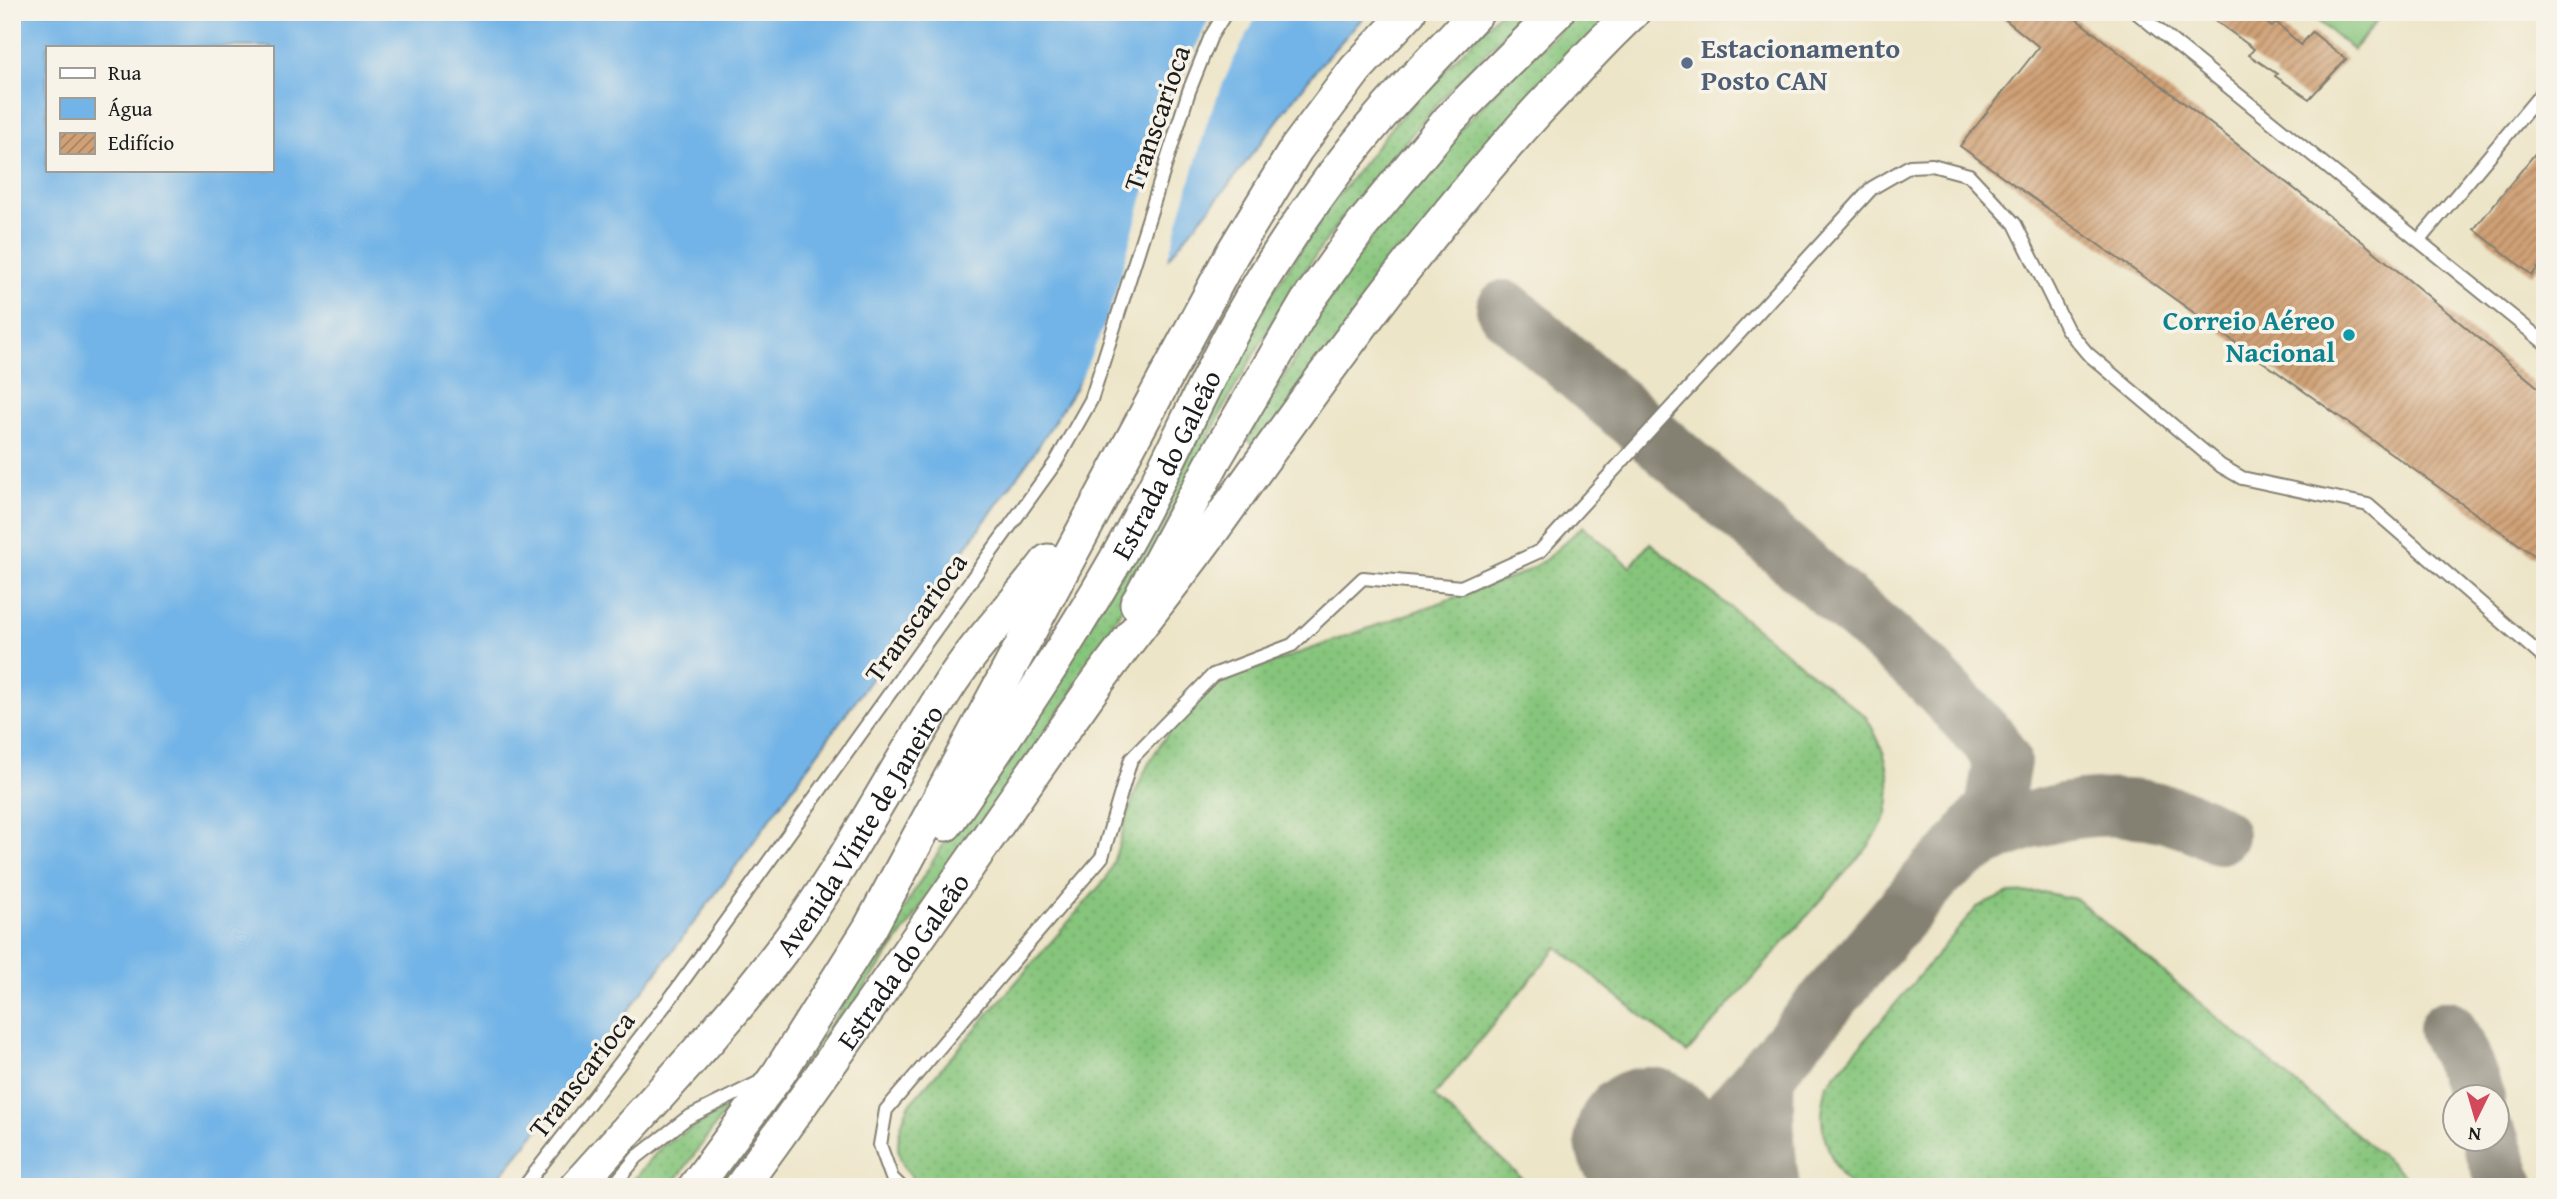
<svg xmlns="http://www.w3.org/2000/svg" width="2557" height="1199" viewBox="0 0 2557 1199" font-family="'Gentium Book Plus',serif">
	<defs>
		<pattern id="grass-dots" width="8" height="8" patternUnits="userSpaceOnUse" patternTransform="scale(1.75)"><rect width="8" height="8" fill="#86c57b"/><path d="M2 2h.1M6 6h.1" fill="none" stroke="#73a96a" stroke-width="1.8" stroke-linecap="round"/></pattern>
		<pattern id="building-hatch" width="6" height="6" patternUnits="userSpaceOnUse" patternTransform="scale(1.75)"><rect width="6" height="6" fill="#d0a176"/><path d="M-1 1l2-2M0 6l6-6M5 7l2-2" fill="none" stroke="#a88260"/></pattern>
	</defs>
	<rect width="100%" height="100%" fill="#f7f3e8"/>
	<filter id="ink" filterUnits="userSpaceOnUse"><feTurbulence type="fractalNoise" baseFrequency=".0143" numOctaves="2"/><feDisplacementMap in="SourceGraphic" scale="14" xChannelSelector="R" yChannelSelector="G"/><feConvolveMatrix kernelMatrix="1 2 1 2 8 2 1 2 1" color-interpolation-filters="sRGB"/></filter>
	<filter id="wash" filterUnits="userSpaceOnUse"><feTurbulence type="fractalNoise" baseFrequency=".00686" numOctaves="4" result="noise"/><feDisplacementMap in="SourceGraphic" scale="28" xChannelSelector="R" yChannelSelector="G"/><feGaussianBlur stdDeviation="1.57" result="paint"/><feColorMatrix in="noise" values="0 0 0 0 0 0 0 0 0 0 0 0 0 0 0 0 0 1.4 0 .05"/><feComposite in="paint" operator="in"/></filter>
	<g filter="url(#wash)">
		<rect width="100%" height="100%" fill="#ede5c8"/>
		<g fill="url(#grass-dots)" stroke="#51704c" stroke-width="2">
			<path d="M 1500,12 L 1526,12 L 1442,98 L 1345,214 L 1293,287 L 1224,407 L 1138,581 L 1069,698 L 785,1101 L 720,1187 L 713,1187 L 792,1080 L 866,972 L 921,880 L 1182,466 L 1273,291 L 1330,206 L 1393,125 Z"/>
			<path d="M 1579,12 L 1620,12 L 1258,448 L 1247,440 L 1346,271 L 1432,159 L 1502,85 Z"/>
			<path d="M 1583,526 L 1630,567 L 1650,543 L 1866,717 C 1884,747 1895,777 1887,813 C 1884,824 1874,837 1868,847 L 1687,1053 L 1557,947 L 1434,1096 L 1531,1187 L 922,1187 C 892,1162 893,1139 909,1105 L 1106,879 C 1117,856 1120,840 1127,817 C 1141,768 1168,725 1208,692 C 1217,684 1230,679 1241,674 L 1523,573 L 1546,559 Z"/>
			<path d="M 2042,892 L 2076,899 L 2419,1187 L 1852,1187 C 1835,1172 1824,1143 1822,1120 C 1821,1109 1825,1097 1826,1086 L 1977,907 L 2009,893 Z"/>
			<path d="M 730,1105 L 671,1187 L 627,1187 L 661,1147 Z"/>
		</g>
		<path fill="#86c57b" stroke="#51704c" stroke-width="2" d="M 2307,12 L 2384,12 L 2353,50 Z"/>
		<path fill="#72b4e7" stroke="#476882" stroke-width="2" fill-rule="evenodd" d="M 12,12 L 1368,12 L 1319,66 L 1231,182 L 1123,313 L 1034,453 L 728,877 L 547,1119 L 491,1187 L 12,1187 ZM 47,47 L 271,47 L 271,170 L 47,170 Z"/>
		<path fill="#ede5c8" d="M 1212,12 L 1259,12 L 1232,63 L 1209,116 L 1165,268 L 1126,315 L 1081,386 L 1078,385 L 1107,319 L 1118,283 L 1169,106 Z"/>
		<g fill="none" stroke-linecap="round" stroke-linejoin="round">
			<g stroke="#848072" stroke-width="58">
				<path d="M 1505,309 L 1924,671 L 1990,741 L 2002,761 L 1994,808 L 1956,855"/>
				<path d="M 2447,1029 L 2463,1061 L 2476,1098"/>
				<path d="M 1766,1071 C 1764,1110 1765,1148 1771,1187"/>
				<path d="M 2490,1140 L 2507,1187"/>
				<path d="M 1669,1187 L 1935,874 C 2000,815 2100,792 2185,819 C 2197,823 2208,830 2219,835"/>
			</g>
			<path stroke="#848072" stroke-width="144" d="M 1647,1139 L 1706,1187"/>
		</g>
		<g id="blocks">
			<g fill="url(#building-hatch)">
				<path d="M 1996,12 L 2067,12 L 2364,243 L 2545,393 L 2545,563 L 1960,146 L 2039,47 Z"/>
				<path d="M 2204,12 L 2253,12 L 2272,27 L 2276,22 L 2301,45 L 2312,32 L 2346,59 L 2309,99 L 2275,76 L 2277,74 L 2249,55 L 2254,49 Z"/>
				<path d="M 2545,141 L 2545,259 L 2532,275 L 2474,229 Z"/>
			</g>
		</g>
	</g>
	<g filter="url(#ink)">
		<use href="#blocks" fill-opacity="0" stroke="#848072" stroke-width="2"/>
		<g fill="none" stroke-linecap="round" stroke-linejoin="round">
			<g stroke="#848072" stroke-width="16">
				<g id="lane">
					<path d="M 2136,12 L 2545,343"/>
					<path d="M 2420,239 L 2545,89"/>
					<path d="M 524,1187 L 672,996 L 1056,462 L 1091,400 L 1189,91 L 1211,36 L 1226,12"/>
					<path d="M 612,1187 L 637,1157 L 687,1118 L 760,1082"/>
					<path d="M 901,1187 L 892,1178 L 880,1145 L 886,1110 L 1102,857 L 1131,759 L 1213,675 L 1292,645 L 1363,578 L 1461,587 L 1540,551 L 1872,188 L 1910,166 L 1932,165 L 1969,175 L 2015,224 L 2067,329 L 2087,353 L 2221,466 L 2242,478 L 2368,505 L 2545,659"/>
				</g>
			</g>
			<g stroke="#848072" stroke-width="37">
				<g id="secondary">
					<path d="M 1137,604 L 1213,462 L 1307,302 L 1363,224 L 1449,120 L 1557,12"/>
					<path id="s1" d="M 946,824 C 1013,725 1081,626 1138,520 C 1184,433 1222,340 1276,258 C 1308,208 1344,158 1383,113 C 1413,79 1445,46 1477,12"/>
					<path id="s2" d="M 576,1187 C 646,1108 721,1031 785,946 C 846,866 891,775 946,690 C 975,644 1015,605 1048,561"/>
					<path d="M 695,1187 L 779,1073 L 870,928 L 1232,254 L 1296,149 L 1356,69 L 1409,12"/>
					<path id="s3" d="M 741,1187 C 858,1027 969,863 1083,702 C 1126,641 1174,584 1217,524 C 1319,381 1421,237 1540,108 C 1571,76 1600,42 1633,12"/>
				</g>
			</g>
			<use href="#lane" stroke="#fff" stroke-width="12"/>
			<use href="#secondary" stroke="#fff" stroke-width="33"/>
		</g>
	</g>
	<circle fill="#5c6f8a" stroke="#f7f3e8" stroke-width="2.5" cx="1687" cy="63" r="7"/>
	<circle fill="#0f9aa8" stroke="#f7f3e8" stroke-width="2.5" cx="2349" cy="335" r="7"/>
	<g text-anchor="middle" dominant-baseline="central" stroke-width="7" stroke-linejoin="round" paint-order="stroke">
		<g font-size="28" font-weight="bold" fill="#4e5e75" stroke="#f7f3e8" text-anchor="start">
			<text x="1701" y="47">Estacionamento<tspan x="1701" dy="32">Posto CAN</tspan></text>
		</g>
		<g font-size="28" fill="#1c1c1c" stroke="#f7f3e8">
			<text transform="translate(1156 118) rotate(-71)">Transcarioca</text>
			<text stroke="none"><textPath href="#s1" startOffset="422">Estrada do Galeão</textPath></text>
			<text transform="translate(915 617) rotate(-54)">Transcarioca</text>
			<text stroke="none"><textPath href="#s2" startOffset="457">Avenida Vinte de Janeiro</textPath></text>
			<text stroke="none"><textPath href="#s3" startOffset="278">Estrada do Galeão</textPath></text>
			<text transform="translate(581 1074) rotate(-52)">Transcarioca</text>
		</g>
		<g font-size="28" font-weight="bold" fill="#0d838f" stroke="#f7f3e8" text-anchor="end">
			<text x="2335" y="319">Correio Aéreo<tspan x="2335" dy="32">Nacional</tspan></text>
		</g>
	</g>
	<rect width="2557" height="1199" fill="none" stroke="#f7f3e8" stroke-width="42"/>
	<rect x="46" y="46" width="228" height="126" fill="#f7f3e8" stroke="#9f9d96" stroke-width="2"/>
	<rect x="60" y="68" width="35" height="10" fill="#ffffff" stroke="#9f9d96" stroke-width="2"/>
	<text x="108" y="80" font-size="21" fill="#1c1c1c">Rua</text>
	<rect x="60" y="98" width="35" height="21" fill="#72b4e7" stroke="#9f9d96" stroke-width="2"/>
	<text x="108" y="116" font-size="21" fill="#1c1c1c">Água</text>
	<rect x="60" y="133" width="35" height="21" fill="url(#building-hatch)" stroke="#9f9d96" stroke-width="2"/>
	<text x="108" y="150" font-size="21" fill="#1c1c1c">Edifício</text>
	<g transform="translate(2476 1118) rotate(185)"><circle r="33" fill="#f7f3e8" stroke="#9f9d96" stroke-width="2"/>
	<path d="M0-5L12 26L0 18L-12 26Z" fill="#d1495b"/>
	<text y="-10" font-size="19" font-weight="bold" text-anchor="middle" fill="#1c1c1c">N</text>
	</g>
</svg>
